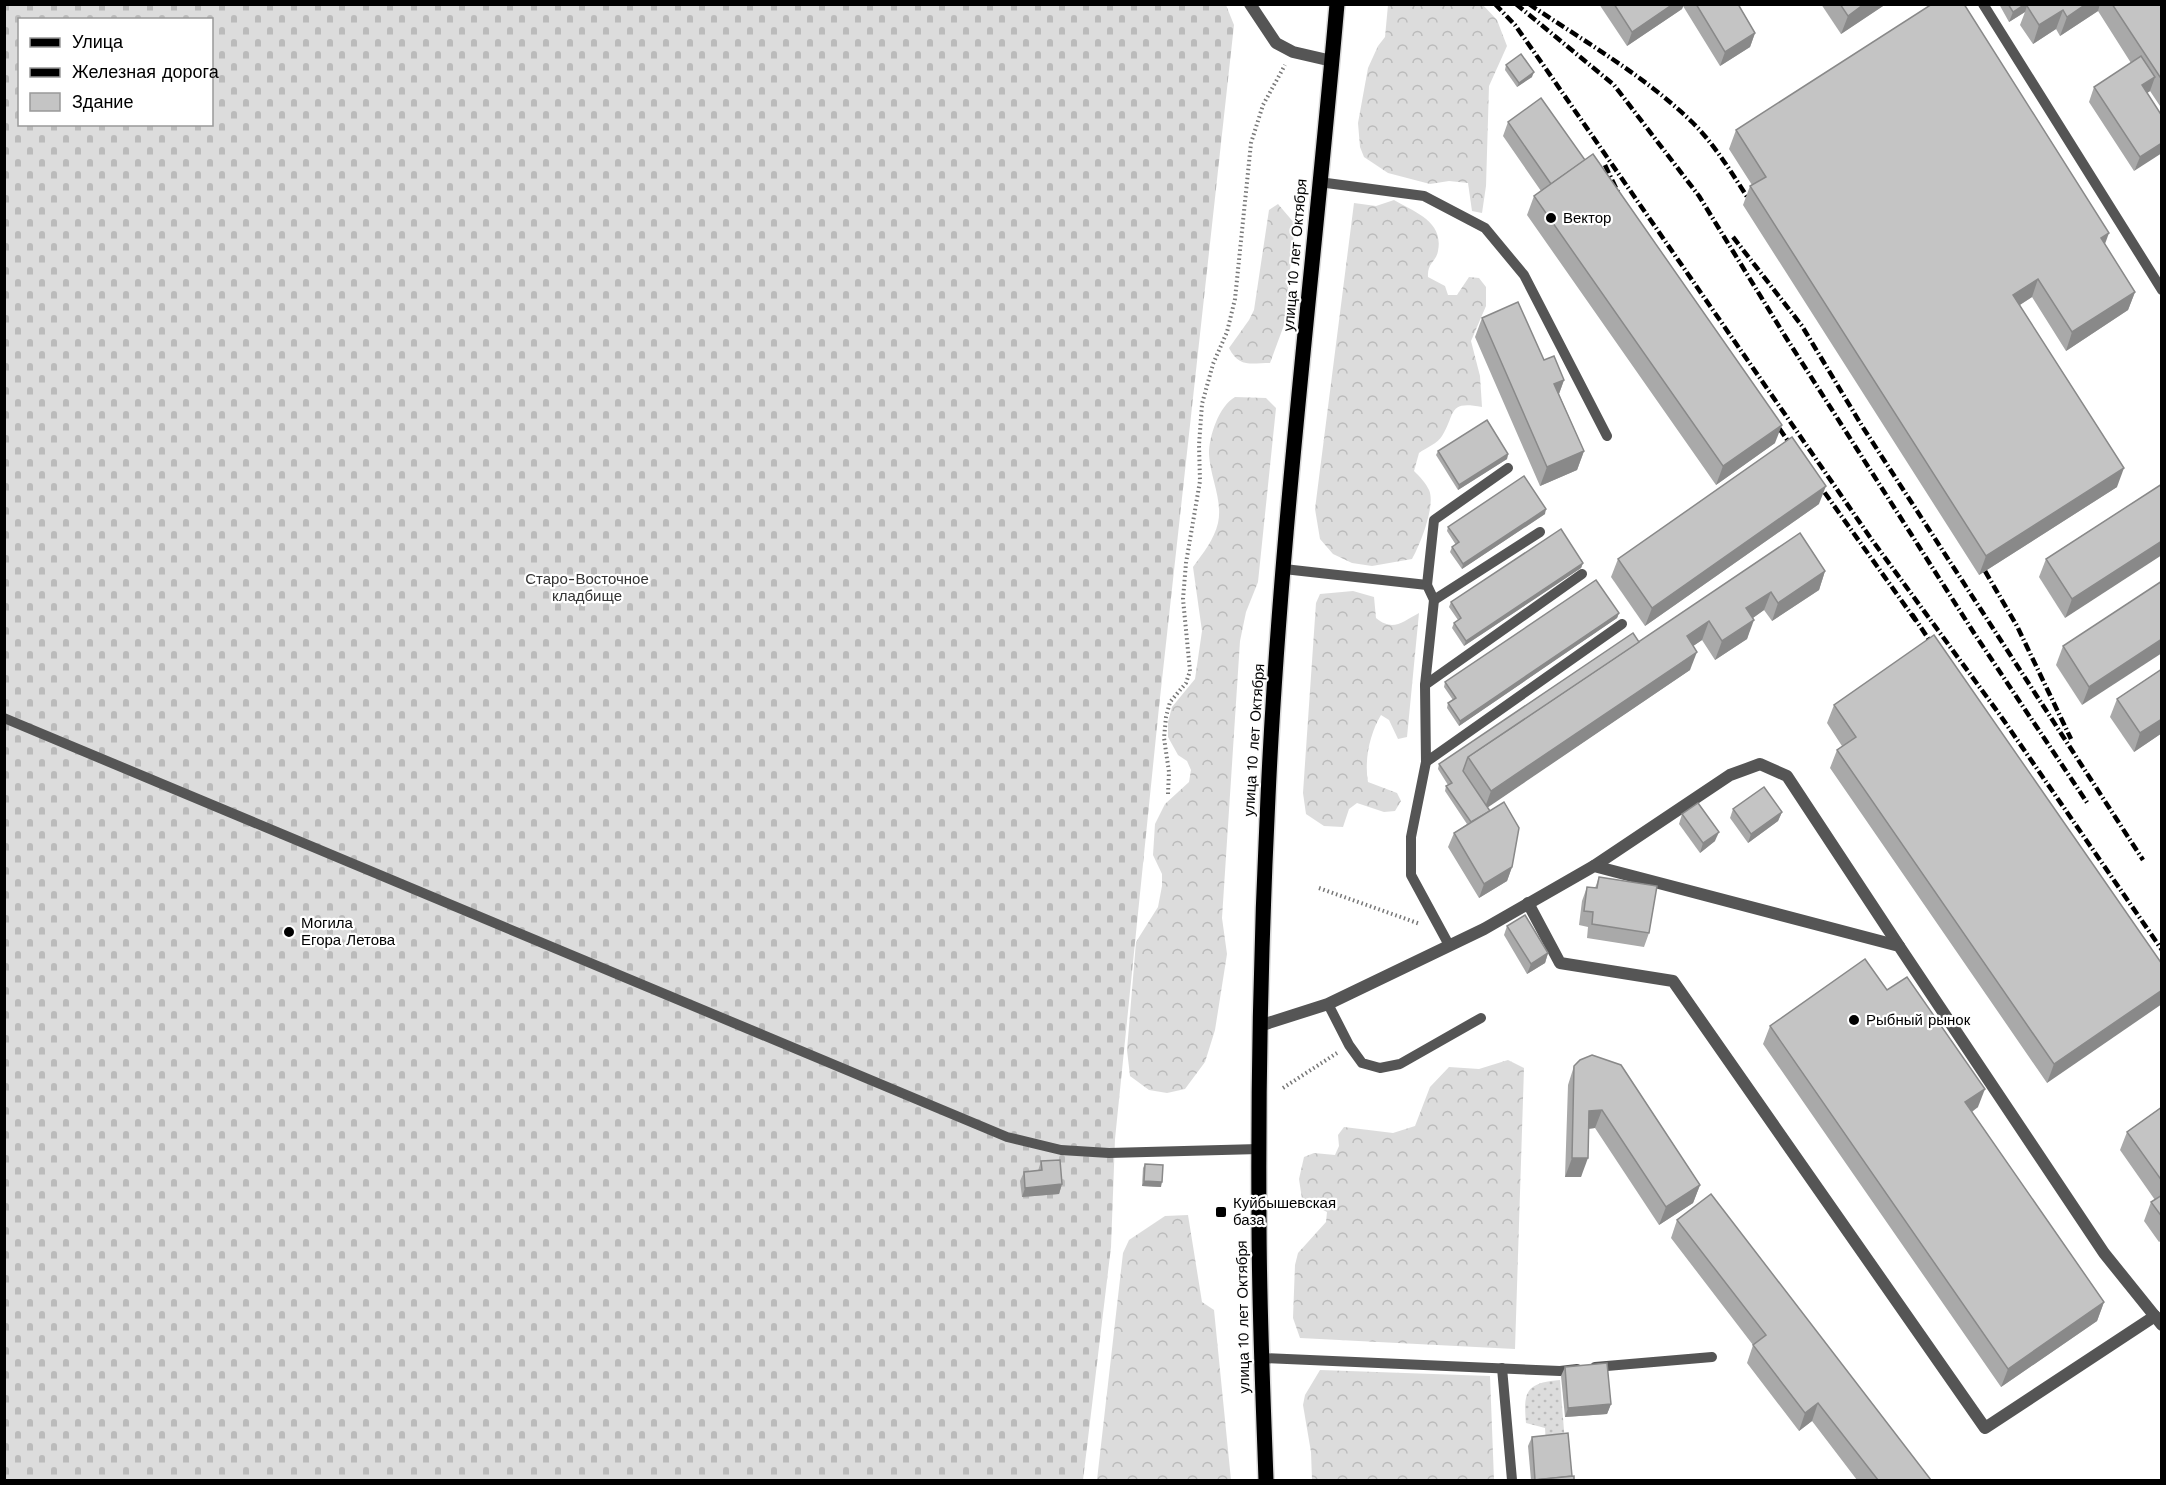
<svg xmlns="http://www.w3.org/2000/svg" width="2166" height="1485" viewBox="0 0 2166 1485" font-family="'Work Sans',sans-serif">
	<defs>
		<pattern id="grass-dots" width="8" height="8" patternUnits="userSpaceOnUse" patternTransform="scale(1.5)"><rect width="8" height="8" fill="#dcdcdc"/><path d="M2 2h.1M6 6h.1" fill="none" stroke="#bbb" stroke-width="1.8" stroke-linecap="round"/></pattern>
		<pattern id="forest-crowns" width="20" height="18" patternUnits="userSpaceOnUse" patternTransform="scale(1.5)"><rect width="20" height="18" fill="#dcdcdc"/><path d="M2 6a3 3 0 1 1 6 0M12 15a3 3 0 1 1 6 0" fill="none" stroke="#bbb"/></pattern>
		<pattern id="cemetery-stones" width="16" height="16" patternUnits="userSpaceOnUse" patternTransform="scale(1.5)"><rect width="16" height="16" fill="#dcdcdc"/><path d="M2 7V4a2 2 0 0 1 4 0v3zM10 15v-3a2 2 0 0 1 4 0v3z" fill="#bbb"/></pattern>
	</defs>
	<rect width="100%" height="100%" fill="#fff"/>
	<path fill="url(#grass-dots)" d="M 1560,1380 L 1565,1443 L 1546,1445 L 1545,1428 L 1526,1423 C 1523,1390 1527,1383 1560,1380 Z"/>
	<g fill="url(#forest-crowns)">
		<path d="M 1388,5 L 1483,5 L 1497,20 L 1507,46 L 1489,86 L 1486,186 L 1482,213 L 1472,211 L 1468,183 L 1449,181 L 1430,184 L 1388,173 L 1364,157 L 1360,147 L 1358,123 L 1368,68 L 1378,46 L 1385,37 Z"/>
		<path d="M 1394,200 C 1414,212 1444,221 1438,251 C 1436,262 1427,263 1428,277 L 1445,286 L 1448,295 L 1457,295 L 1469,277 L 1479,278 L 1486,287 L 1486,306 L 1471,341 L 1480,376 L 1482,407 C 1447,400 1456,414 1442,436 C 1438,443 1426,448 1419,453 L 1414,471 C 1419,476 1426,483 1429,490 C 1436,505 1420,545 1412,559 L 1372,566 L 1352,563 L 1333,554 L 1320,539 L 1315,509 L 1354,203 L 1376,206 Z"/>
		<path d="M 1278,204 L 1295,224 L 1284,325 L 1270,363 C 1251,363 1239,368 1229,348 L 1249,320 L 1254,310 L 1269,210 Z"/>
		<path d="M 1235,397 L 1266,398 L 1276,408 L 1258,582 L 1246,612 L 1240,641 L 1222,918 L 1227,954 L 1215,1030 L 1205,1062 L 1185,1089 L 1167,1093 L 1149,1090 L 1130,1076 L 1127,1050 L 1136,942 L 1158,907 L 1162,886 L 1162,874 L 1153,855 L 1155,824 L 1165,804 L 1189,782 L 1191,770 L 1187,761 L 1178,755 L 1168,737 L 1168,722 L 1172,707 L 1195,679 L 1202,631 L 1193,567 C 1203,553 1214,540 1218,523 C 1223,500 1210,477 1209,454 C 1209,436 1219,406 1235,397 Z"/>
		<path d="M 1353,591 L 1374,597 L 1376,618 C 1393,632 1402,622 1419,613 L 1407,737 L 1398,739 L 1389,720 L 1381,715 C 1370,733 1364,760 1368,782 L 1397,793 L 1401,801 L 1395,811 L 1384,812 L 1357,803 L 1349,809 L 1343,827 L 1324,826 L 1306,814 L 1303,793 L 1316,603 L 1320,594 Z"/>
		<path d="M 1508,1060 L 1524,1068 L 1515,1349 L 1300,1338 L 1293,1318 L 1295,1265 L 1298,1253 L 1326,1222 L 1327,1212 L 1302,1199 L 1299,1179 L 1304,1157 L 1314,1153 L 1335,1155 L 1339,1146 L 1338,1135 L 1344,1127 L 1393,1133 L 1415,1126 L 1430,1087 L 1449,1067 L 1479,1069 Z"/>
		<path d="M 1188,1215 L 1202,1302 L 1214,1310 L 1231,1480 L 1097,1480 L 1123,1253 L 1129,1240 L 1165,1216 Z"/>
		<path d="M 1320,1370 L 1490,1376 L 1494,1480 L 1312,1480 L 1311,1452 L 1303,1405 L 1305,1395 Z"/>
	</g>
	<path fill="url(#cemetery-stones)" fill-rule="evenodd" d="M 5,5 L 1226,5 L 1234,25 L 1159,707 L 1115,1139 L 1111,1247 L 1083,1480 L 5,1480 ZM 20,20 L 212,20 L 212,124 L 20,124 Z"/>
	<g fill="none" stroke-linecap="round" stroke-linejoin="round">
		<g stroke="#dbdbdb" stroke-width="18">
			<path id="primary" d="M 1266,1480 C 1263,1394 1259,1307 1259,1220 C 1258,1079 1261,938 1268,797 C 1280,532 1314,268 1337,4"/>
		</g>
		<g stroke="#777" stroke-width="4" stroke-dasharray="1.5 3" stroke-linecap="butt">
			<path d="M 1168,794 L 1169,772 L 1164,738 L 1166,717 L 1170,702 L 1186,683 L 1190,671 L 1183,599 L 1186,563 L 1200,481 L 1199,445 L 1202,404 L 1213,364 L 1227,332 L 1235,299 L 1251,143 L 1263,105 L 1285,65"/>
			<path d="M 1319,888 L 1420,924"/>
			<path d="M 1283,1088 L 1337,1053"/>
		</g>
		<g stroke="#555" stroke-width="10">
			<path d="M 1983,4 L 2162,290"/>
			<path d="M 1319,182 L 1424,196 L 1485,228 L 1524,275 L 1607,436"/>
			<path d="M 1284,569 L 1427,585 L 1434,600 L 1425,685 L 1426,762 L 1411,837 L 1411,875 L 1449,945"/>
			<path d="M 1427,585 L 1434,520 L 1508,468"/>
			<path d="M 1434,600 L 1540,532"/>
			<path d="M 1425,685 L 1582,574"/>
			<path d="M 4,718 L 1007,1137 L 1061,1150 L 1109,1153 L 1259,1149"/>
			<path d="M 1426,762 L 1622,624"/>
			<path d="M 1328,1004 L 1349,1045 L 1362,1063 L 1380,1068 L 1400,1064 L 1481,1018"/>
			<path d="M 1262,1358 L 1560,1371 L 1577,1369"/>
			<path d="M 1595,1367 L 1712,1357"/>
			<path d="M 1502,1368 L 1512,1480"/>
		</g>
		<g stroke="#555" stroke-width="12">
			<path d="M 1250,4 L 1276,43 L 1293,52 L 1332,61"/>
			<path d="M 1594,866 L 1730,775 L 1760,764 L 1787,776 L 1899,946"/>
			<path d="M 1528,903 L 1560,963 L 1673,981 L 1985,1428 L 2155,1316"/>
			<path d="M 1259,1026 L 1328,1004 L 1484,929 L 1594,866 L 1899,946 L 2104,1253 L 2162,1325"/>
		</g>
		<use href="#primary" stroke="#000" stroke-width="15"/>
		<g stroke="#000" stroke-width="4.5" stroke-dasharray="9 3 1.5 3" stroke-linecap="butt">
			<path d="M 1495,4 L 1515,25 L 1546,69 L 1872,540 L 2000,715 L 2162,950"/>
			<path d="M 1516,4 L 1614,85 L 1699,196 L 1785,336 L 1974,633 L 2088,804"/>
			<path d="M 1529,4 C 1585,42 1645,76 1693,123 C 1716,146 1732,174 1750,201"/>
			<path d="M 1605,165 L 1623,203"/>
			<path d="M 1733,237 L 1802,326 L 1862,426 L 2143,860"/>
			<path d="M 1770,415 L 1797,454"/>
			<path d="M 1815,479 L 1916,621"/>
			<path d="M 1985,571 L 2017,626 L 2071,739"/>
			<path d="M 1912,614 L 1937,652"/>
		</g>
	</g>
	<g fill="#a9a9a9">
		<path d="M 1599,4 L 1738,4 L 1755,33 L 1750,47 L 1720,66 L 1683,6 L 1682,9 L 1627,46 Z"/>
		<path d="M 1821,4 L 1886,4 L 1841,34 Z"/>
		<path d="M 1999,4 L 2162,4 L 2162,109 L 2150,91 L 2147,93 L 2162,116 L 2134,171 L 2089,102 L 2094,87 L 2131,63 L 2098,11 L 2060,36 L 2056,29 L 2033,44 L 2020,25 L 2025,12 L 2009,22 Z"/>
		<path d="M 1506,65 L 1532,77 L 1517,87 L 1505,70 Z"/>
		<path d="M 1508,122 L 1775,443 L 1716,485 L 1527,215 L 1534,196 L 1541,191 L 1503,136 Z"/>
		<path d="M 1736,130 L 2105,245 L 2135,292 L 2128,310 L 2066,351 L 2032,297 L 2020,305 L 2117,487 L 1979,575 L 1743,205 L 1750,186 L 1752,185 L 1729,149 Z"/>
		<path d="M 1482,318 L 1544,360 L 1564,380 L 1559,394 L 1584,451 L 1577,470 L 1540,486 L 1475,337 Z"/>
		<path d="M 1438,451 L 1508,454 L 1507,459 L 1458,490 L 1436,455 Z"/>
		<path d="M 2162,484 L 2065,618 L 2039,577 L 2046,559 Z"/>
		<path d="M 1819,504 L 1645,626 L 1611,577 L 1618,559 Z"/>
		<path d="M 1545,514 L 1462,569 L 1450,552 L 1452,547 L 1456,545 L 1447,531 L 1448,527 Z"/>
		<path d="M 1583,563 L 1581,568 L 1464,646 L 1452,628 L 1454,623 L 1458,620 L 1449,607 L 1451,602 Z"/>
		<path d="M 1825,571 L 1819,590 L 1772,621 L 1764,610 L 1753,618 L 1747,639 L 1715,660 L 1702,640 L 1693,646 L 1690,670 L 1487,807 L 1512,867 L 1507,881 L 1479,898 L 1448,847 L 1454,833 L 1467,824 L 1445,791 L 1446,786 L 1448,785 L 1438,769 L 1439,764 L 1639,642 Z"/>
		<path d="M 2162,581 L 2082,705 L 2056,665 L 2063,646 Z"/>
		<path d="M 1619,613 L 1617,618 L 1459,726 L 1447,708 L 1448,703 L 1453,700 L 1444,687 L 1445,682 Z"/>
		<path d="M 2162,669 L 2162,733 L 2134,752 L 2110,717 L 2117,699 Z"/>
		<path d="M 1834,705 L 2162,964 L 2047,1083 L 1830,768 L 1837,750 L 1842,746 L 1827,723 Z"/>
		<path d="M 1733,809 L 1782,812 L 1778,821 L 1748,843 L 1730,818 Z"/>
		<path d="M 1682,814 L 1715,841 L 1700,853 L 1679,824 Z"/>
		<path d="M 1599,877 L 1649,933 L 1644,947 L 1587,938 L 1588,927 L 1579,925 L 1582,901 L 1587,887 L 1595,888 Z"/>
		<path d="M 1507,926 L 1548,953 L 1545,963 L 1527,974 L 1504,935 Z"/>
		<path d="M 1887,990 L 1978,1107 L 1972,1112 L 2104,1302 L 2097,1321 L 2001,1387 L 1763,1044 L 1770,1026 Z"/>
		<path d="M 1574,1066 L 1700,1185 L 1693,1203 L 1659,1225 L 1595,1128 L 1589,1129 L 1581,1177 L 1565,1177 L 1568,1085 Z"/>
		<path d="M 2162,1107 L 2162,1240 L 2159,1242 L 2144,1221 L 2151,1202 L 2155,1200 L 2120,1150 L 2127,1132 Z"/>
		<path d="M 1041,1161 L 1062,1184 L 1059,1194 L 1022,1197 L 1020,1181 L 1024,1172 L 1038,1171 Z"/>
		<path d="M 1145,1164 L 1161,1187 L 1142,1186 L 1143,1168 Z"/>
		<path d="M 1677,1220 L 1931,1480 L 1857,1480 L 1812,1421 L 1799,1431 L 1747,1363 L 1753,1345 L 1671,1238 Z"/>
		<path d="M 1565,1367 L 1611,1404 L 1607,1414 L 1565,1417 L 1561,1376 Z"/>
		<path d="M 1532,1437 L 1572,1476 L 1574,1480 L 1531,1480 L 1528,1446 Z"/>
	</g>
	<g fill="#898989">
		<path d="M 1673,4 L 1684,4 L 1682,9 L 1627,46 L 1632,32 Z"/>
		<path d="M 1864,4 L 1886,4 L 1841,34 L 1848,16 Z"/>
		<path d="M 2025,4 L 2037,4 L 2027,6 L 2025,12 L 2009,22 L 2013,12 Z"/>
		<path d="M 2086,4 L 2100,4 L 2098,11 L 2060,36 L 2067,17 Z"/>
		<path d="M 2063,10 L 2056,29 L 2033,44 L 2039,25 Z"/>
		<path d="M 1755,33 L 1750,47 L 1720,66 L 1725,52 Z"/>
		<path d="M 1534,72 L 1532,77 L 1517,87 L 1519,83 Z"/>
		<path d="M 2155,77 L 2150,91 L 2137,100 L 2142,85 Z"/>
		<path d="M 2162,143 L 2162,153 L 2134,171 L 2140,157 Z"/>
		<path d="M 2109,233 L 2102,252 L 2101,238 Z"/>
		<path d="M 2038,279 L 2032,297 L 2007,313 L 2013,295 Z"/>
		<path d="M 2135,292 L 2128,310 L 2066,351 L 2072,332 Z"/>
		<path d="M 1564,380 L 1557,399 L 1554,384 Z"/>
		<path d="M 1782,425 L 1775,443 L 1716,485 L 1723,466 Z"/>
		<path d="M 1584,451 L 1577,470 L 1540,486 L 1547,467 Z"/>
		<path d="M 1508,454 L 1507,459 L 1458,490 L 1459,485 Z"/>
		<path d="M 2124,468 L 2117,487 L 1979,575 L 1986,556 Z"/>
		<path d="M 1826,486 L 1819,504 L 1645,626 L 1652,608 Z"/>
		<path d="M 1546,509 L 1545,514 L 1462,569 L 1463,564 Z"/>
		<path d="M 2162,541 L 2162,555 L 2065,618 L 2072,599 Z"/>
		<path d="M 1583,563 L 1581,568 L 1464,646 L 1466,641 Z"/>
		<path d="M 1825,571 L 1819,590 L 1772,621 L 1778,603 Z"/>
		<path d="M 1771,592 L 1764,610 L 1740,627 L 1746,608 Z"/>
		<path d="M 1619,613 L 1617,618 L 1459,726 L 1460,721 Z"/>
		<path d="M 1754,620 L 1747,639 L 1715,660 L 1722,641 Z"/>
		<path d="M 1709,621 L 1702,640 L 1680,655 L 1687,636 Z"/>
		<path d="M 2162,639 L 2162,653 L 2082,705 L 2089,687 Z"/>
		<path d="M 1697,652 L 1690,670 L 1484,810 L 1491,791 Z"/>
		<path d="M 2162,719 L 2162,733 L 2134,752 L 2140,733 Z"/>
		<path d="M 1782,812 L 1778,821 L 1748,843 L 1751,834 Z"/>
		<path d="M 1719,832 L 1715,841 L 1700,853 L 1703,843 Z"/>
		<path d="M 1512,867 L 1507,881 L 1479,898 L 1484,884 Z"/>
		<path d="M 1548,953 L 1545,963 L 1527,974 L 1531,964 Z"/>
		<path d="M 2162,990 L 2162,1004 L 2047,1083 L 2054,1064 Z"/>
		<path d="M 1985,1089 L 1978,1107 L 1958,1121 L 1965,1102 Z"/>
		<path d="M 1602,1110 L 1595,1128 L 1583,1129 L 1589,1111 Z"/>
		<path d="M 1572,1158 L 1588,1158 L 1581,1177 L 1565,1177 Z"/>
		<path d="M 1144,1181 L 1162,1182 L 1161,1187 L 1142,1186 Z"/>
		<path d="M 1062,1184 L 1059,1194 L 1022,1197 L 1025,1188 Z"/>
		<path d="M 1700,1185 L 1693,1203 L 1659,1225 L 1666,1207 Z"/>
		<path d="M 2104,1302 L 2097,1321 L 2001,1387 L 2008,1369 Z"/>
		<path d="M 1818,1403 L 1812,1421 L 1799,1431 L 1805,1413 Z"/>
		<path d="M 1611,1404 L 1607,1414 L 1565,1417 L 1568,1408 Z"/>
	</g>
	<g fill="#c4c4c4" stroke="#898989" stroke-width="1.5">
		<path d="M 1614,4 L 1673,4 L 1632,32 Z"/>
		<path d="M 1696,4 L 1738,4 L 1755,33 L 1725,52 Z"/>
		<path d="M 1840,4 L 1864,4 L 1848,16 Z"/>
		<path d="M 1932,4 L 1964,4 L 2109,233 L 2101,238 L 2135,292 L 2072,332 L 2038,279 L 2013,295 L 2124,468 L 1986,556 L 1750,186 L 1766,177 L 1736,130 Z"/>
		<path d="M 2008,4 L 2025,4 L 2013,12 Z"/>
		<path d="M 2030,4 L 2086,4 L 2067,17 L 2063,10 L 2039,25 L 2027,6 Z"/>
		<path d="M 2112,4 L 2162,4 L 2162,80 Z"/>
		<path d="M 1521,54 L 1534,72 L 1519,83 L 1506,65 Z"/>
		<path d="M 2141,56 L 2155,77 L 2142,85 L 2162,116 L 2162,143 L 2140,157 L 2094,87 Z"/>
		<path d="M 1541,98 L 1585,160 L 1551,184 L 1508,122 Z"/>
		<path d="M 1593,154 L 1782,425 L 1723,466 L 1534,196 Z"/>
		<path d="M 1518,302 L 1544,360 L 1554,356 L 1564,380 L 1554,384 L 1584,451 L 1547,467 L 1482,318 Z"/>
		<path d="M 1487,420 L 1508,454 L 1459,485 L 1438,451 Z"/>
		<path d="M 1792,437 L 1826,486 L 1652,608 L 1618,559 Z"/>
		<path d="M 1524,476 L 1546,509 L 1463,564 L 1452,547 L 1459,542 L 1448,527 Z"/>
		<path d="M 2162,484 L 2162,541 L 2072,599 L 2046,559 Z"/>
		<path d="M 1561,529 L 1583,563 L 1466,641 L 1454,623 L 1461,618 L 1451,602 Z"/>
		<path d="M 1800,533 L 1825,571 L 1778,603 L 1771,592 L 1746,608 L 1754,620 L 1722,641 L 1709,621 L 1687,636 L 1697,652 L 1491,791 L 1468,757 Z"/>
		<path d="M 1596,580 L 1619,613 L 1460,721 L 1448,703 L 1456,698 L 1445,682 Z"/>
		<path d="M 2162,581 L 2162,639 L 2089,687 L 2063,646 Z"/>
		<path d="M 1633,633 L 1639,642 L 1468,757 L 1463,771 L 1490,811 L 1471,822 L 1446,786 L 1452,783 L 1439,764 Z"/>
		<path d="M 1934,635 L 2162,964 L 2162,990 L 2054,1064 L 1837,750 L 1856,737 L 1834,705 Z"/>
		<path d="M 2162,669 L 2162,719 L 2140,733 L 2117,699 Z"/>
		<path d="M 1764,787 L 1782,812 L 1751,834 L 1733,809 Z"/>
		<path d="M 1504,802 L 1519,828 L 1512,867 L 1484,884 L 1454,833 Z"/>
		<path d="M 1698,803 L 1719,832 L 1703,843 L 1682,814 Z"/>
		<path d="M 1599,877 L 1657,886 L 1649,933 L 1592,924 L 1593,912 L 1584,911 L 1587,887 L 1597,888 Z"/>
		<path d="M 1525,915 L 1548,953 L 1531,964 L 1507,926 Z"/>
		<path d="M 1865,959 L 1887,990 L 1907,977 L 1985,1089 L 1965,1102 L 2104,1302 L 2008,1369 L 1770,1026 Z"/>
		<path d="M 1592,1055 L 1621,1065 L 1700,1185 L 1666,1207 L 1602,1110 L 1589,1111 L 1588,1158 L 1572,1158 L 1574,1066 L 1580,1060 Z"/>
		<path d="M 2162,1107 L 2162,1181 L 2127,1132 Z"/>
		<path d="M 1060,1160 L 1062,1184 L 1025,1188 L 1024,1172 L 1042,1170 L 1041,1161 Z"/>
		<path d="M 1145,1164 L 1163,1165 L 1162,1182 L 1144,1181 Z"/>
		<path d="M 1711,1194 L 1931,1480 L 1878,1480 L 1818,1403 L 1805,1413 L 1753,1345 L 1766,1335 L 1677,1220 Z"/>
		<path d="M 2162,1195 L 2162,1217 L 2151,1202 Z"/>
		<path d="M 1607,1363 L 1611,1404 L 1568,1408 L 1565,1367 Z"/>
		<path d="M 1568,1433 L 1572,1476 L 1535,1480 L 1532,1437 Z"/>
		<path d="M 1574,1476 L 1574,1480 L 1533,1480 Z"/>
	</g>
	<g fill="#000" stroke="#fff" stroke-width="2">
		<circle cx="1551" cy="218" r="6"/>
		<circle cx="289" cy="932" r="6"/>
		<circle cx="1854" cy="1020" r="6"/>
		<rect x="1215" y="1206" width="12" height="12" rx="3"/>
	</g>
	<g text-anchor="middle" dominant-baseline="central" stroke-width="4.5" stroke-linejoin="round" paint-order="stroke">
		<g font-size="15" fill="#000" stroke="#fff" text-anchor="start">
			<text x="1563" y="218">Вектор</text>
			<text x="301" y="923">Могила<tspan x="301" dy="17">Егора Летова</tspan></text>
			<text x="1866" y="1020">Рыбный рынок</text>
			<text x="1233" y="1203">Куйбышевская<tspan x="1233" dy="17">база</tspan></text>
		</g>
		<g font-size="15" fill="#000" stroke="#fff">
			<text transform="translate(1295 255) rotate(-85)">улица 10 лет Октября</text>
			<text transform="translate(1254 740) rotate(-86)">улица 10 лет Октября</text>
			<text transform="translate(1243 1317) rotate(-91)">улица 10 лет Октября</text>
		</g>
		<g font-size="15" fill="#333" stroke="#fff">
			<text x="587" y="579">Старо-Восточное<tspan x="587" dy="17">кладбище</tspan></text>
		</g>
	</g>
	<rect width="2166" height="1485" fill="none" stroke="#000000" stroke-width="12"/>
	<rect x="18" y="18" width="195" height="108" fill="#ffffff" stroke="#999999" stroke-width="1.5"/>
	<rect x="30" y="38" width="30" height="9" fill="#000000" stroke="#999999" stroke-width="1.5"/>
	<text x="72" y="48" font-size="18" fill="#000000">Улица</text>
	<rect x="30" y="68" width="30" height="9" fill="#000000" stroke="#999999" stroke-width="1.5"/>
	<text x="72" y="78" font-size="18" fill="#000000">Железная дорога</text>
	<rect x="30" y="93" width="30" height="18" fill="#c4c4c4" stroke="#999999" stroke-width="1.5"/>
	<text x="72" y="108" font-size="18" fill="#000000">Здание</text>
</svg>
